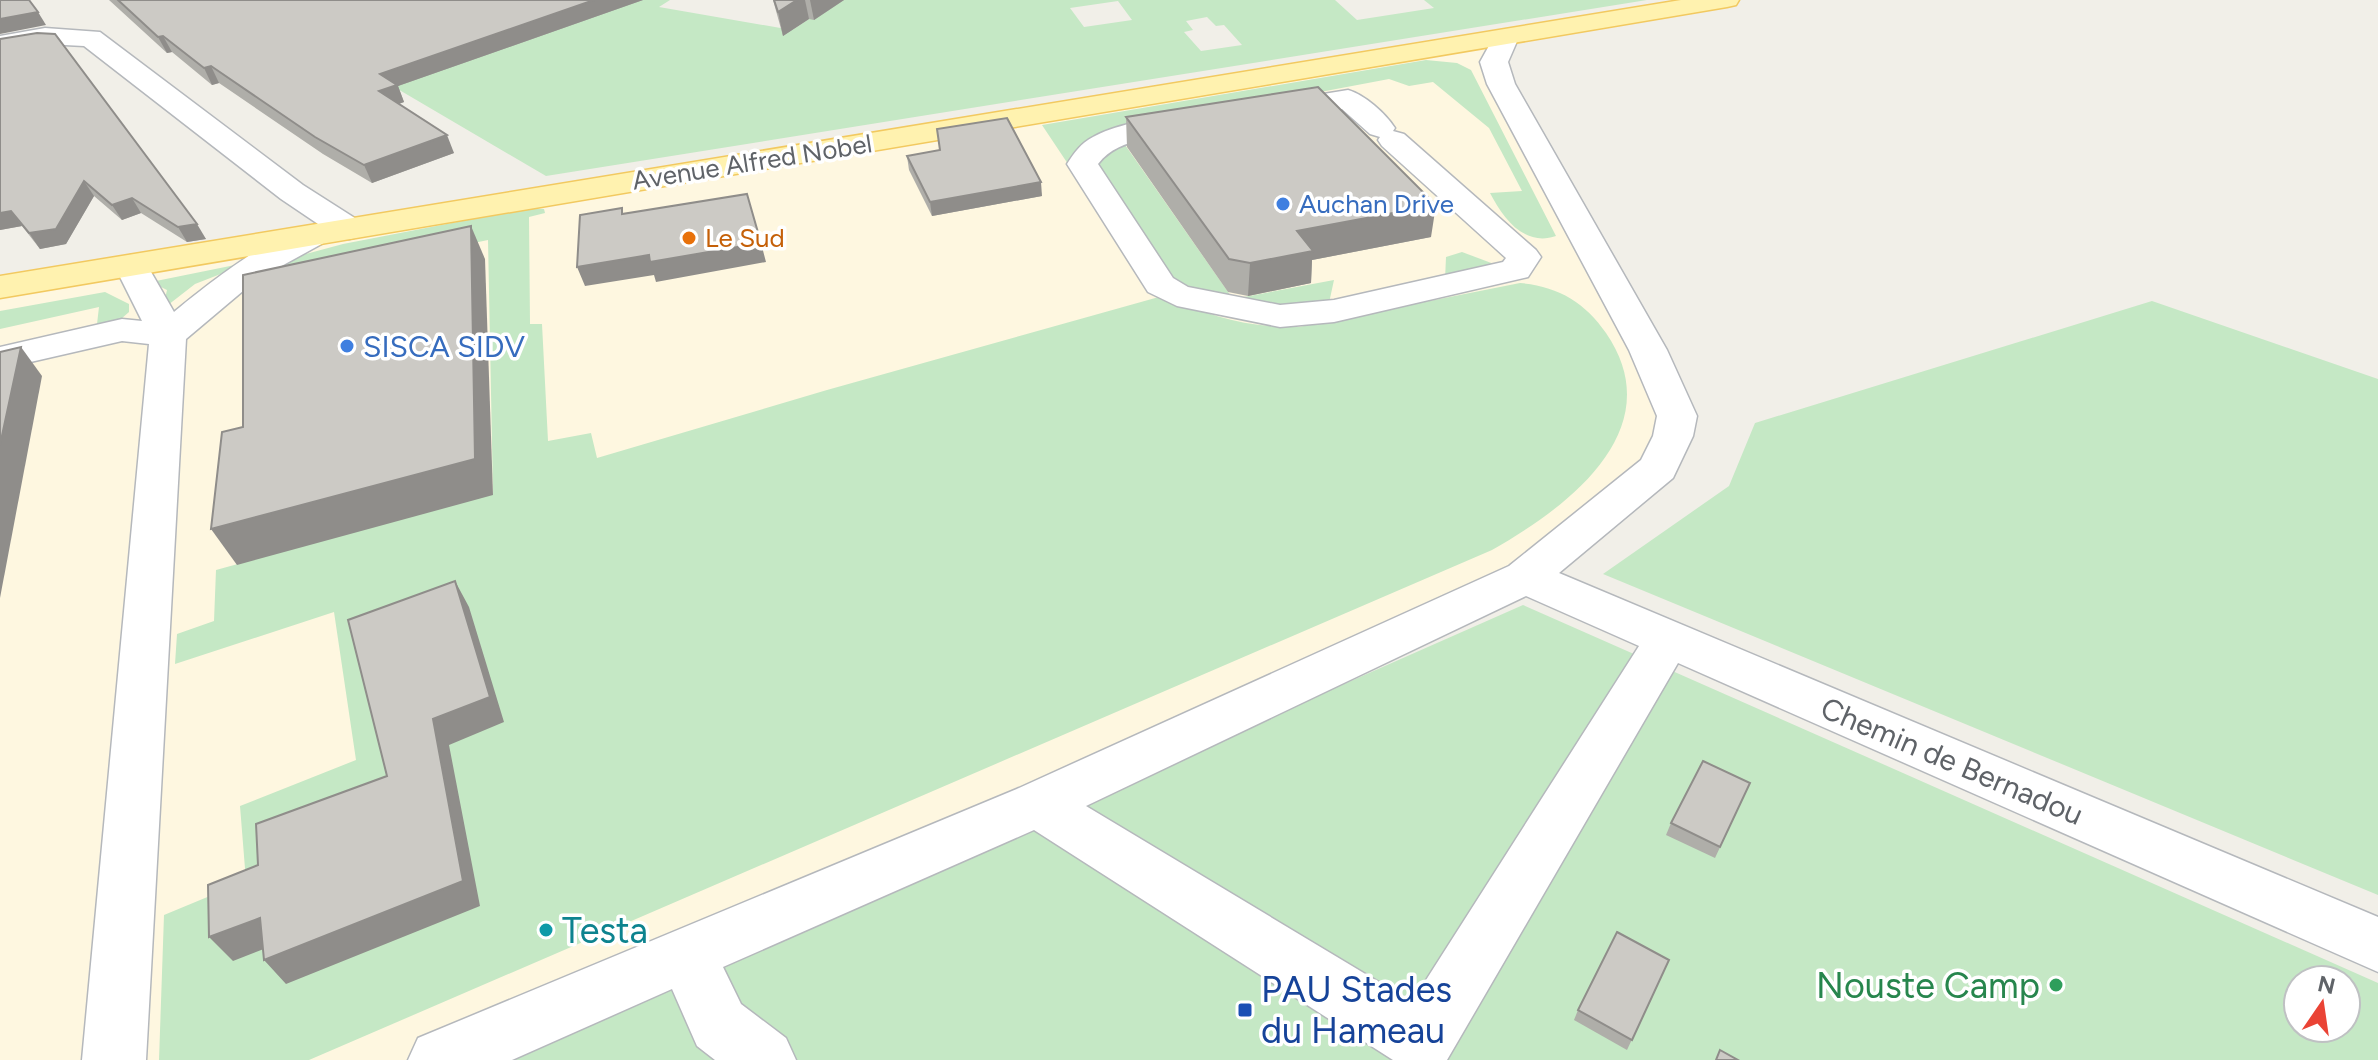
<svg xmlns="http://www.w3.org/2000/svg" width="2378" height="1060" viewBox="0 0 2378 1060" font-family="Figtree,sans-serif">
	<rect width="100%" height="100%" fill="#f1efe8"/>
	<path fill="#fef7e0" d="M 1505,39 L 1494,62 L 1673,436 L 1525,577 L 440,1060 L 0,1060 L 0,287 Z"/>
	<g fill="#c5e8c5" fill-rule="evenodd">
		<path d="M 585,0 L 670,0 L 659,7 L 792,30 L 809,19 L 809,0 L 1335,0 L 1357,20 L 1434,8 L 1424,0 L 1647,0 L 546,176 L 350,61 ZM 1118,1 L 1132,20 L 1084,27 L 1070,8 ZM 1207,17 L 1216,26 L 1224,25 L 1242,45 L 1201,51 L 1184,32 L 1193,30 L 1186,21 Z"/>
		<path d="M 1426,60 L 1457,63 L 1471,70 L 1556,236 C 1524,247 1503,218 1490,193 L 1522,191 L 1489,128 L 1433,82 L 1409,86 L 1389,79 L 1113,131 L 1072,170 L 1042,125 Z"/>
		<path d="M 1123,142 L 1233,299 L 1334,280 L 1329,303 L 1282,306 L 1233,299 L 1176,284 L 1095,159 Z"/>
		<path d="M 529,208 L 544,209 L 545,213 L 529,217 L 530,324 L 542,324 L 548,441 L 591,433 L 597,458 L 827,390 L 1166,295 C 1208,317 1250,328 1299,327 L 1520,283 C 1557,286 1585,302 1606,333 C 1672,429 1568,507 1492,550 L 309,1060 L 159,1060 L 164,915 L 246,881 L 240,806 L 356,760 L 334,612 L 175,664 L 177,634 L 214,621 L 216,570 L 493,494 L 488,240 L 287,282 L 259,283 L 291,258 L 343,244 Z"/>
		<path d="M 1462,252 L 1494,264 L 1495,267 L 1445,280 L 1446,257 Z"/>
		<path d="M 235,265 L 236,268 L 195,284 L 168,305 L 164,303 L 167,290 L 151,282 Z"/>
		<path d="M 105,292 L 129,304 L 129,312 L 121,319 L 97,324 L 99,307 L 0,329 L 0,311 Z"/>
		<path d="M 2152,301 L 2378,379 L 2378,895 L 1603,574 L 1729,486 L 1755,423 Z"/>
		<path d="M 1523,605 L 2378,983 L 2378,1060 L 494,1060 ZM 2298,980 L 2346,980 L 2346,1028 L 2298,1028 Z"/>
	</g>
	<g fill="none" stroke-linecap="round" stroke-linejoin="round">
		<g stroke="#b5b8bc" stroke-width="3">
			<g id="minor">
				<path d="M 45,28 L 100,32 L 303,185 L 361,222 L 366,229 L 361,236 L 349,239 L 330,231 L 332,234 L 327,241 L 256,280 L 186,339 L 146,1060 L 82,1060 L 149,344 L 122,341 L 0,369 L 0,347 L 122,319 L 142,321 L 114,265 L 119,258 L 131,255 L 143,258 L 174,312 C 199,291 290,218 321,226 L 281,199 L 84,46 L 45,44 L 0,52 L 0,36 Z"/>
				<path d="M 1505,31 L 1514,33 L 1518,39 L 1508,62 L 1515,84 L 1667,350 L 1697,416 L 1693,436 L 1673,478 L 1559,573 L 2378,917 L 2378,972 L 1678,663 L 1447,1060 L 1393,1060 L 1034,830 L 723,967 L 741,1004 L 786,1038 L 796,1060 L 715,1060 L 697,1046 L 672,989 L 512,1060 L 408,1060 L 418,1038 L 1019,788 L 1509,566 L 1641,460 L 1653,436 L 1657,416 L 1629,350 L 1487,84 L 1480,62 L 1496,33 ZM 1526,596 L 1639,646 L 1412,1002 L 1086,806 Z"/>
				<path d="M 1348,90 C 1365,95 1385,113 1395,128 L 1393,131 L 1404,134 L 1536,250 L 1541,257 L 1528,277 L 1334,322 L 1280,327 L 1177,306 L 1148,292 L 1067,164 C 1074,153 1081,143 1093,137 C 1116,124 1172,112 1197,119 L 1202,125 L 1197,131 C 1164,140 1121,134 1098,164 L 1173,278 L 1188,287 L 1280,305 L 1334,300 L 1503,262 L 1506,258 L 1496,249 L 1382,146 L 1378,140 L 1380,137 L 1370,134 L 1342,109 L 1274,120 L 1264,117 L 1260,111 L 1264,105 L 1274,102 Z"/>
			</g>
		</g>
		<g stroke="#f2c960" stroke-width="3">
			<path id="major" d="M 1681,0 L 1739,0 L 1736,5 L 1727,7 L 0,298 L 0,276 Z"/>
		</g>
		<use href="#minor" fill="#fff" fill-rule="evenodd"/>
		<use href="#major" fill="#fff2af" fill-rule="evenodd"/>
	</g>
	<g fill="#afaea9">
		<path d="M 109,0 L 643,0 L 398,86 L 404,102 L 399,104 L 454,153 L 372,183 L 323,154 L 219,83 L 212,85 L 172,52 L 167,53 Z"/>
		<path d="M 773,0 L 844,0 L 814,20 L 809,19 L 783,36 Z"/>
		<path d="M 0,39 L 206,239 L 187,242 L 141,213 L 122,220 L 94,196 L 66,244 L 40,249 L 22,226 L 0,230 Z"/>
		<path d="M 1126,117 L 1431,237 L 1312,260 L 1311,283 L 1248,296 L 1228,292 L 1127,147 Z"/>
		<path d="M 907,156 L 1042,196 L 932,216 L 909,170 Z"/>
		<path d="M 1750,783 L 1715,858 L 1666,835 L 1671,823 Z"/>
		<path d="M 1669,960 L 1627,1050 L 1574,1020 L 1578,1010 Z"/>
	</g>
	<g fill="#8f8d8a">
		<path d="M 594,0 L 643,0 L 398,86 L 404,102 L 387,108 L 379,91 L 380,74 Z"/>
		<path d="M 797,0 L 805,0 L 809,19 L 783,36 L 778,12 Z"/>
		<path d="M 810,0 L 844,0 L 814,20 Z"/>
		<path d="M 38,12 L 46,25 L 0,34 L 0,19 Z"/>
		<path d="M 163,36 L 172,52 L 167,53 L 158,37 Z"/>
		<path d="M 211,66 L 219,83 L 212,85 L 204,68 Z"/>
		<path d="M 447,135 L 454,153 L 372,183 L 364,165 Z"/>
		<path d="M 84,181 L 94,196 L 66,244 L 40,249 L 29,233 Z"/>
		<path d="M 1041,182 L 1042,196 L 932,216 L 930,202 Z"/>
		<path d="M 132,198 L 141,213 L 122,220 L 112,205 Z"/>
		<path d="M 1436,205 L 1431,237 L 1312,260 L 1311,283 L 1248,296 L 1250,263 L 1297,231 Z"/>
		<path d="M 11,211 L 22,226 L 0,230 L 0,213 Z"/>
		<path d="M 197,224 L 206,239 L 187,242 L 178,227 Z"/>
		<path d="M 471,226 L 485,259 L 493,495 L 237,565 L 211,529 Z"/>
		<path d="M 761,243 L 766,262 L 656,282 L 654,275 L 585,286 L 577,267 L 649,255 Z"/>
		<path d="M 21,347 L 42,376 L 0,598 L 0,445 Z"/>
		<path d="M 455,581 L 469,607 L 504,722 L 449,745 L 480,906 L 286,984 L 264,960 L 433,719 Z"/>
		<path d="M 260,918 L 282,942 L 233,961 L 209,937 Z"/>
	</g>
	<g fill="#cccac5" stroke="#8f8d8a" stroke-width="2">
		<path d="M 0,0 L 29,0 L 38,12 L 0,19 Z"/>
		<path d="M 118,0 L 594,0 L 380,74 L 397,85 L 379,91 L 447,135 L 364,165 L 315,137 L 211,66 L 204,68 L 163,36 L 158,37 Z"/>
		<path d="M 774,0 L 797,0 L 778,12 Z"/>
		<path d="M 37,33 L 55,34 L 197,224 L 178,227 L 132,198 L 112,205 L 84,181 L 56,229 L 29,233 L 11,211 L 0,213 L 0,39 Z"/>
		<path d="M 1318,87 L 1436,205 L 1297,231 L 1313,251 L 1250,263 L 1229,259 L 1126,117 Z"/>
		<path d="M 1007,118 L 1041,182 L 930,202 L 907,156 L 940,150 L 937,129 Z"/>
		<path d="M 747,194 L 761,243 L 650,262 L 649,255 L 577,267 L 580,215 L 622,208 L 622,214 Z"/>
		<path d="M 471,226 L 475,459 L 211,529 L 222,432 L 243,427 L 243,275 Z"/>
		<path d="M 21,347 L 0,445 L 0,352 Z"/>
		<path d="M 455,581 L 490,697 L 433,719 L 463,881 L 264,960 L 260,918 L 209,937 L 208,885 L 258,865 L 256,824 L 387,776 L 348,620 Z"/>
		<path d="M 1703,761 L 1750,783 L 1720,847 L 1671,823 Z"/>
		<path d="M 1617,932 L 1669,960 L 1632,1040 L 1578,1010 Z"/>
		<path d="M 1720,1050 L 1738,1060 L 1716,1060 Z"/>
	</g>
	<g fill="#3f7fe0" stroke="#fff" stroke-width="3">
		<circle cx="1283" cy="204" r="8"/>
		<circle cx="347" cy="346" r="8"/>
	</g>
	<circle fill="#e8710a" stroke="#fff" stroke-width="3" cx="689" cy="238" r="8"/>
	<circle fill="#0f9aa8" stroke="#fff" stroke-width="3" cx="546" cy="930" r="8"/>
	<circle fill="#2e9e5b" stroke="#fff" stroke-width="3" cx="2056" cy="985" r="8"/>
	<rect fill="#1a4fb4" stroke="#fff" stroke-width="3" x="1237" y="1002" width="16" height="16" rx="4"/>
	<g text-anchor="middle" dominant-baseline="central" stroke-width="7" stroke-linejoin="round" paint-order="stroke">
		<g font-size="26" fill="#5f6368" stroke="#fff">
			<text transform="translate(752 162) rotate(-9)">Avenue Alfred Nobel</text>
		</g>
		<g font-size="26" fill="#366cbe" stroke="#fff" text-anchor="start">
			<text x="1299" y="204">Auchan Drive</text>
		</g>
		<g font-size="26" fill="#c56008" stroke="#fff" text-anchor="start">
			<text x="705" y="238">Le Sud</text>
		</g>
		<g font-size="30" fill="#366cbe" stroke="#fff" text-anchor="start">
			<text x="363" y="346">SISCA SIDV</text>
		</g>
		<g font-size="30" fill="#5f6368" stroke="#fff">
			<text transform="translate(1952 761) rotate(23)">Chemin de Bernadou</text>
		</g>
		<g font-size="36" fill="#0d838f" stroke="#fff" text-anchor="start">
			<text x="562" y="930">Testa</text>
		</g>
		<g font-size="36" fill="#27864d" stroke="#fff" text-anchor="end">
			<text x="2040" y="985">Nouste Camp</text>
		</g>
		<g font-size="36" fill="#164399" stroke="#fff" text-anchor="start">
			<text x="1261" y="989">PAU Stades<tspan x="1261" dy="41">du Hameau</tspan></text>
		</g>
	</g>
	<g transform="translate(2322 1004) rotate(13)"><circle r="38" fill="#ffffff" stroke="#bfc1c3" stroke-width="2"/>
	<path d="M0-6L14 30L0 20L-14 30Z" fill="#ea4335"/>
	<text y="-12" font-size="22" font-weight="bold" text-anchor="middle" fill="#5f6368">N</text>
	</g>
</svg>
